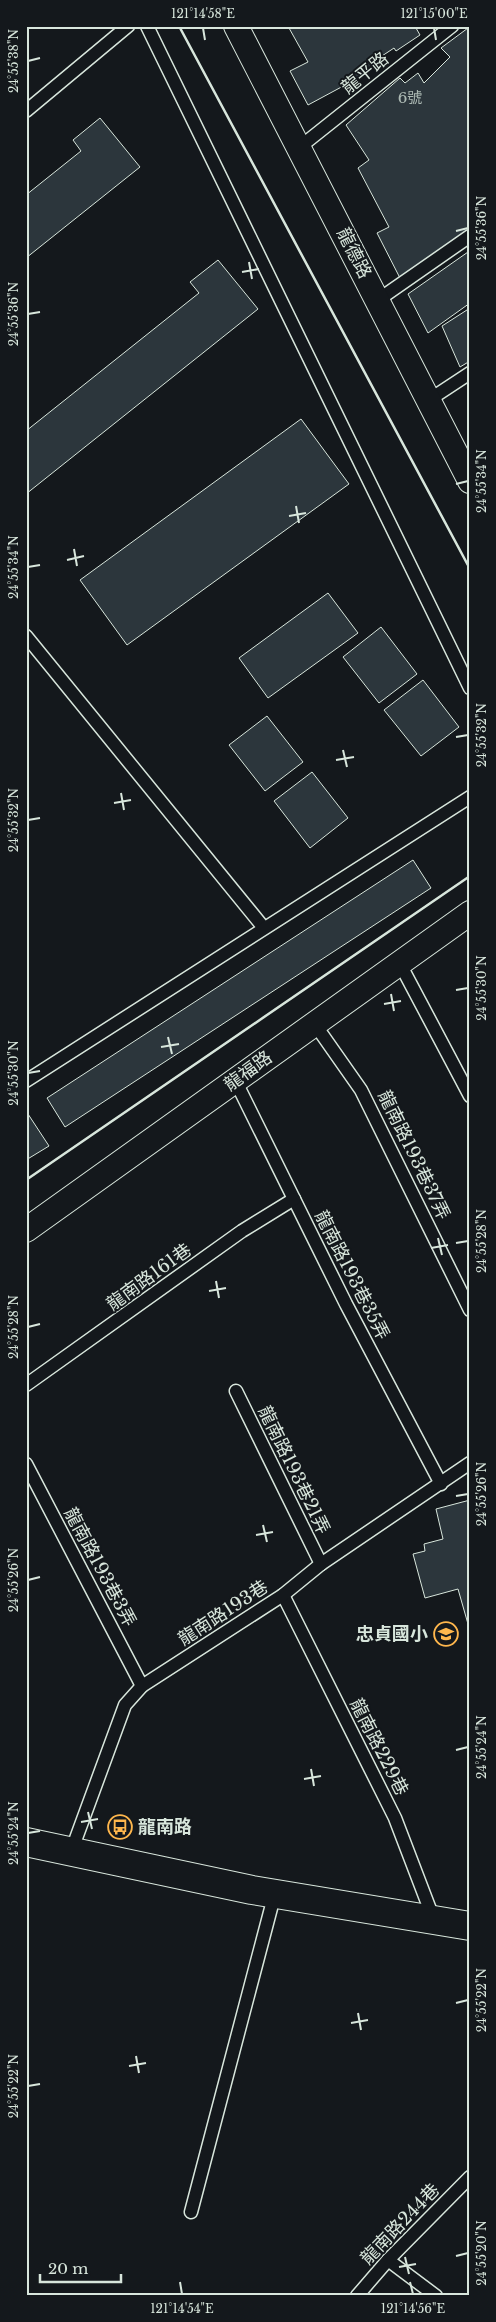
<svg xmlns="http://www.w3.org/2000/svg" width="496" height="2322" viewBox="0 0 496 2322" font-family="'Libre Baskerville','Noto Sans TC',serif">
	<rect width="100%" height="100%" fill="#14181c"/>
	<g fill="#2c363c" stroke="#d8e6dc">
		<path d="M 292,26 L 419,26 L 416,28 L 420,35 L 396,51 L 394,48 L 382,56 L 383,60 L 359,74 L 360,77 L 308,105 L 290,71 L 308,62 L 289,28 Z"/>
		<path d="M 468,28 L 470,233 L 401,280 L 377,233 L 389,227 L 358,168 L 369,160 L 346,125 L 400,78 L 405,83 L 418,73 L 424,83 L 450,57 L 441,48 Z"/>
		<path d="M 100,118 L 140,167 L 26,258 L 26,195 L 81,151 L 73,140 Z"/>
		<path d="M 468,252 L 470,303 L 428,333 L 408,294 Z"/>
		<path d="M 218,260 L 258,309 L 26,494 L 26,431 L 199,293 L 190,282 Z"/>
		<path d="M 470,308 L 470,361 L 460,367 L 442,326 Z"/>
		<path d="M 301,419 L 349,484 L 127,645 L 80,580 Z"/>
		<path d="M 328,593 L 358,633 L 268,698 L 239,658 Z"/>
		<path d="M 381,627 L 417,674 L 379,703 L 343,657 Z"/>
		<path d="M 423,680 L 459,727 L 421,756 L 384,710 Z"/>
		<path d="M 267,716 L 303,762 L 265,791 L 229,745 Z"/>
		<path d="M 312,772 L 348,818 L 310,848 L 274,801 Z"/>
		<path d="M 413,860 L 431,888 L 65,1127 L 47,1098 Z"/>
		<path d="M 28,1114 L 49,1146 L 26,1160 L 26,1116 Z"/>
		<path d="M 470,1500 L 470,1631 L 458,1589 L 425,1598 L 413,1554 L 425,1551 L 424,1544 L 443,1539 L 436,1509 Z"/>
	</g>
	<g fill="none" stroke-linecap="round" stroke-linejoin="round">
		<g stroke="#d8e6dc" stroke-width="15">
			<g id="service">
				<path d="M 147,26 L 470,688"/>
				<path d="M 26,111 L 128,26"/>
				<path d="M 300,147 L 452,26"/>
				<path d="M 378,300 L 470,236"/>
				<path d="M 429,400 L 470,373"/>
				<path d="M 26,636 L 264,928"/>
				<path d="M 399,962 L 470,1096"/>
				<path d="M 314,1023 L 361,1090 L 470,1310"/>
				<path d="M 235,1080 L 346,1304 L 441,1484"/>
				<path d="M 26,1081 L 470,797"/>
				<path d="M 26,1385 L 242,1231 L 294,1199"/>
				<path d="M 236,1391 L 321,1564"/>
				<path d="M 26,1464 L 142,1686"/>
				<path d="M 283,1595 L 395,1818 L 434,1920"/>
				<path d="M 71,1852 L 125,1705 L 142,1686 L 283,1595 L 321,1564 L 470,1463"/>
				<path d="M 191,2212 L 275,1893"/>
				<path d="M 388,2260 L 436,2296"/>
				<path d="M 357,2296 L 388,2260 L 470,2177"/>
			</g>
		</g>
		<g stroke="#d8e6dc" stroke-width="26">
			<g id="minor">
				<path d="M 236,26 L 470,481"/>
				<path d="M 26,1230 L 470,913"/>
			</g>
		</g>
		<g stroke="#d8e6dc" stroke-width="30">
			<path id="secondary" d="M 26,1842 L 252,1890 L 470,1926"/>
		</g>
		<use href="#service" stroke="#14181c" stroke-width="12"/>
		<use href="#minor" stroke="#14181c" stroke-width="24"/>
		<use href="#secondary" stroke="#14181c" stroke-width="28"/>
		<g stroke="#d8e6dc" stroke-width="2.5">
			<path d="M 179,26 L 470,569"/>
			<path d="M 26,1180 L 470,876"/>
		</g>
	</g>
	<path fill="none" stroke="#d8e6dc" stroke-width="2" d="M 203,28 L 205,40M 434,28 L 436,40M 28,61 L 40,58M 456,231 L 468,228M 249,262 L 252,279M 242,272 L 259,269M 28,314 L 40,312M 456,484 L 468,481M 296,506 L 299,523M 289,516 L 306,513M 74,549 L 77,566M 67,560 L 84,556M 28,567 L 40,565M 456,737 L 468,735M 343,750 L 347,767M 336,760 L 354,757M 121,793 L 124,810M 114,803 L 131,800M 28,820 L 40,818M 456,990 L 468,988M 391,994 L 394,1011M 384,1004 L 401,1001M 168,1037 L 172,1054M 161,1047 L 179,1044M 28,1073 L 40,1071M 438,1238 L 442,1255M 456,1243 L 468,1241M 431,1248 L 448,1245M 216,1281 L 219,1298M 209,1291 L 226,1288M 28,1327 L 40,1324M 456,1496 L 468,1494M 263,1525 L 267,1542M 256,1535 L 273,1532M 28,1580 L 40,1577M 456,1750 L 468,1747M 311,1769 L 314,1786M 304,1779 L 321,1776M 88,1812 L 92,1829M 81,1822 L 98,1819M 28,1833 L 40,1831M 456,2003 L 468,2000M 358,2013 L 361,2030M 351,2023 L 368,2020M 136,2056 L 139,2073M 129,2066 L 146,2063M 28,2086 L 40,2084M 456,2256 L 468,2253M 405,2257 L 409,2274M 399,2267 L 416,2264M 180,2282 L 182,2294M 410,2282 L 413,2294"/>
	<defs>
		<g id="school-ring" transform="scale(1.25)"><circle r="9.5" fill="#14181c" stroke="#ffb74d" stroke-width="1.5"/><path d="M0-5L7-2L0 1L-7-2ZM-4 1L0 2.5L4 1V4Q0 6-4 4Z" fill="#ffb74d"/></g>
		<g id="bus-ring" transform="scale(1.25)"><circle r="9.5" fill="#14181c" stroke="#ffb74d" stroke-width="1.5"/><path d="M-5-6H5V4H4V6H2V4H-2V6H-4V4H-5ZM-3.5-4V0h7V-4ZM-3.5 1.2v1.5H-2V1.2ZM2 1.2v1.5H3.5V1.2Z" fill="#ffb74d"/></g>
	</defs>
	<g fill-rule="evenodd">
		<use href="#school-ring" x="446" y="1634"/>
		<use href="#bus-ring" x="120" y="1827"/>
	</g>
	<g text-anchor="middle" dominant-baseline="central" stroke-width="4" stroke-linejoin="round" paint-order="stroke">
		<g font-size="15" fill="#adbab4">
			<text x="410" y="97">6號</text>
		</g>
		<g font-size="18" fill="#d8e6dc" stroke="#14181c">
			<text transform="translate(365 73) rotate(-39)">龍平路</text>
			<text transform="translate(354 253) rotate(63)">龍德路</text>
			<text transform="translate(248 1071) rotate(-36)">龍福路</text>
			<text transform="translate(414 1155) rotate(64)">龍南路193巷37弄</text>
			<text transform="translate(352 1275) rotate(63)">龍南路193巷35弄</text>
			<text transform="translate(149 1277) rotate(-36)">龍南路161巷</text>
			<text transform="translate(294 1470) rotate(64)">龍南路193巷21弄</text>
			<text transform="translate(100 1567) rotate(62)">龍南路193巷3弄</text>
			<text transform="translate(223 1613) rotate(-33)">龍南路193巷</text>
			<text transform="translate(379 1747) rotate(63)">龍南路229巷</text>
			<text transform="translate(400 2224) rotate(-46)">龍南路244巷</text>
		</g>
		<g font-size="18" font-weight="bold" fill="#d8e6dc" stroke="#14181c" text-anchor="end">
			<text x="428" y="1634">忠貞國小</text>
			<text x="138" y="1827" text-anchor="start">龍南路</text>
		</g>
	</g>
	<rect width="496" height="2322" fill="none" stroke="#14181c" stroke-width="55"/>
	<path d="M40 2274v8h81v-8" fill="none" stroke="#d8e6dc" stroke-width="2.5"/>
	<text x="48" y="2274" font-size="15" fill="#d8e6dc" stroke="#14181c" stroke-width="4" paint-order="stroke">20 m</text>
	<rect x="28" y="28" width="440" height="2266" fill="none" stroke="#d8e6dc" stroke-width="2"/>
	<g font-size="12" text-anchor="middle" fill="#d8e6dc">
		<text x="203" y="18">121°14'58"E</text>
		<text x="434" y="18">121°15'00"E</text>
		<text transform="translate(14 61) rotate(-90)" y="4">24°55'38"N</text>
		<text transform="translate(482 228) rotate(-90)" y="4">24°55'36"N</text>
		<text transform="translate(14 314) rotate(-90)" y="4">24°55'36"N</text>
		<text transform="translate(482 481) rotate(-90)" y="4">24°55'34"N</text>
		<text transform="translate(14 567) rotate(-90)" y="4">24°55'34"N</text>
		<text transform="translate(482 735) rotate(-90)" y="4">24°55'32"N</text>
		<text transform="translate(14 820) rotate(-90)" y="4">24°55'32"N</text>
		<text transform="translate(482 988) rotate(-90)" y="4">24°55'30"N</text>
		<text transform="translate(14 1073) rotate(-90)" y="4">24°55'30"N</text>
		<text transform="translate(482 1241) rotate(-90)" y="4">24°55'28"N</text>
		<text transform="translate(14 1327) rotate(-90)" y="4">24°55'28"N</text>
		<text transform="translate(482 1494) rotate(-90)" y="4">24°55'26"N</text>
		<text transform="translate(14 1580) rotate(-90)" y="4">24°55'26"N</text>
		<text transform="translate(482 1747) rotate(-90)" y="4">24°55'24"N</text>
		<text transform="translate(14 1833) rotate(-90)" y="4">24°55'24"N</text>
		<text transform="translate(482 2000) rotate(-90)" y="4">24°55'22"N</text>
		<text transform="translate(14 2086) rotate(-90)" y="4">24°55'22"N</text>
		<text transform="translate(482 2253) rotate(-90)" y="4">24°55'20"N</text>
		<text x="182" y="2313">121°14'54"E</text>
		<text x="413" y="2313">121°14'56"E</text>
	</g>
</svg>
